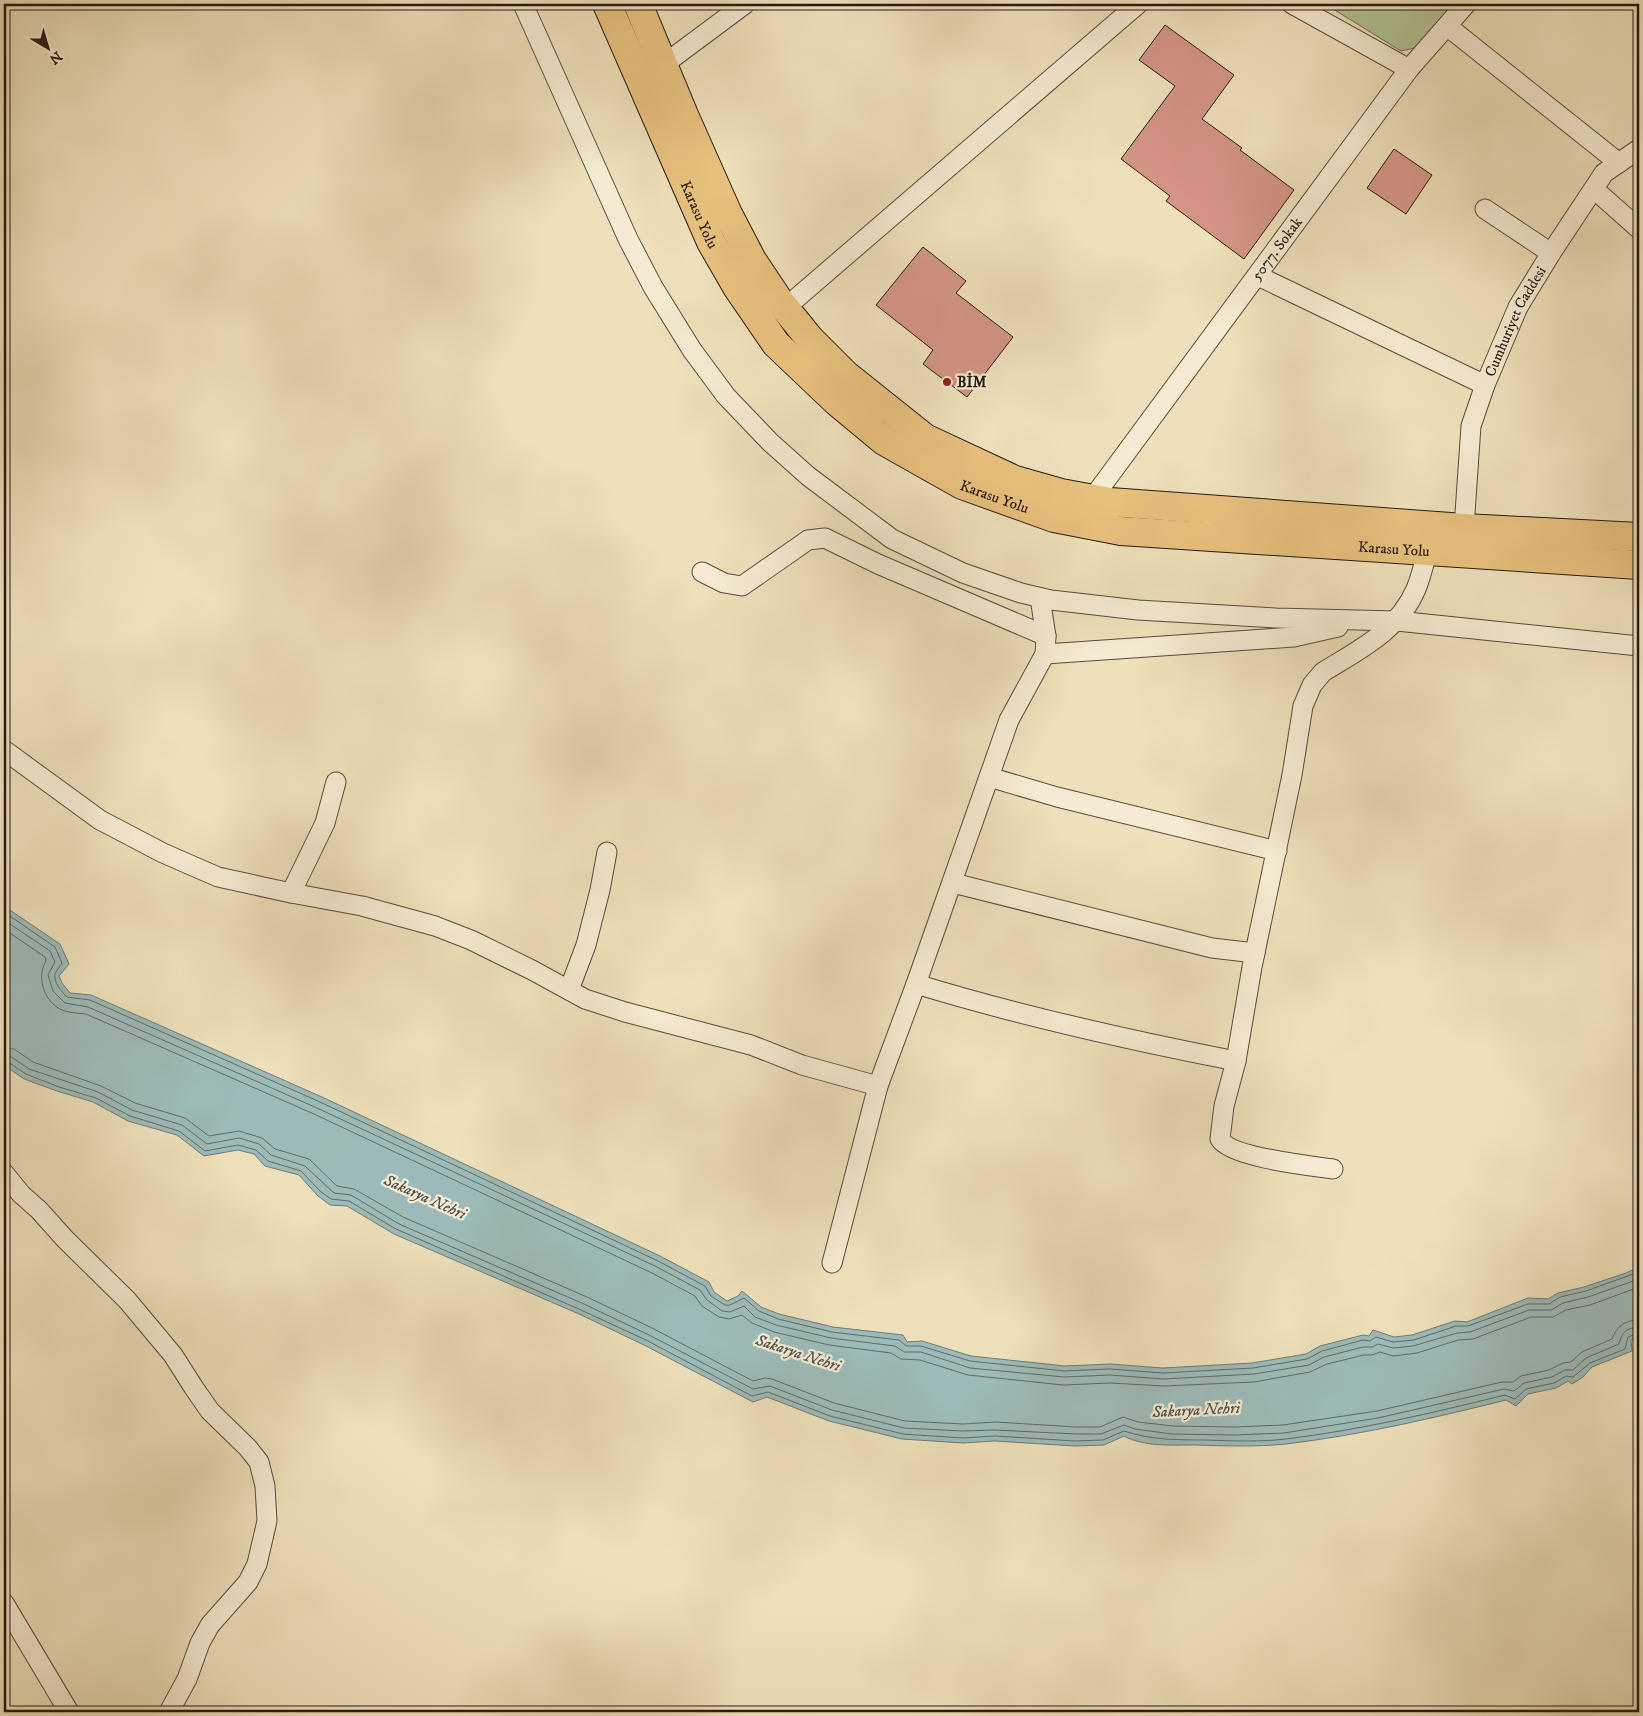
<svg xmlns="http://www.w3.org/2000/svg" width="1643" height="1716" viewBox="0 0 1643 1716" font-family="'IM FELL DW Pica',serif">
	<rect width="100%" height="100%" fill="#eee0ba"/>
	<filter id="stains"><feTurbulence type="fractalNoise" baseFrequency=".004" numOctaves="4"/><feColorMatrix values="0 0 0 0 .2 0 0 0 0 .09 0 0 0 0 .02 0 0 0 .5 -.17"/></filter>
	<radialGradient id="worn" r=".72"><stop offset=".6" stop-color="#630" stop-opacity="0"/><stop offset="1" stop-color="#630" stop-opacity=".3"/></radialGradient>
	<path fill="#b3c394" stroke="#6c6e54" d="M 1325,4 L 1455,4 L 1419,47 L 1401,51 Z"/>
	<path fill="#9cbbb8" stroke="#6d7b77" d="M 4,906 L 60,944 L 69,964 L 59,976 L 62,983 L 70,993 L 91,995 L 322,1097 L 660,1256 L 709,1282 L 714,1292 L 727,1301 L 738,1296 L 742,1291 L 761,1307 L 779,1314 L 833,1327 L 903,1335 L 907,1342 L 922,1341 L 971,1356 L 1065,1366 L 1110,1364 L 1163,1368 L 1252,1363 L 1306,1354 L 1320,1346 L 1363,1335 L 1369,1336 L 1373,1330 L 1394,1337 L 1412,1335 L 1455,1321 L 1467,1322 L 1528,1298 L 1548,1299 L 1558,1293 L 1584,1287 L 1626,1273 L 1639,1267 L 1639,1338 L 1631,1340 L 1632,1351 L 1592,1367 L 1583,1377 L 1572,1384 L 1568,1381 L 1556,1388 L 1528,1394 L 1516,1406 L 1506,1400 C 1434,1418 1361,1435 1286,1444 C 1256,1447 1225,1446 1195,1445 C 1172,1445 1144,1447 1124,1436 L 1104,1445 L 1075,1446 L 995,1441 L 963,1443 L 902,1439 L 829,1421 L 767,1397 L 753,1402 L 644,1345 L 579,1314 L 394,1234 L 347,1206 L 330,1205 L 318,1196 L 299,1175 L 265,1166 L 254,1154 L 238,1150 L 204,1156 L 177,1135 L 128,1121 L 93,1102 L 57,1091 L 24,1079 L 4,1065 Z"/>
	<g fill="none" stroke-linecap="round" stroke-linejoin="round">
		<g stroke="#616a66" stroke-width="1">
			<path d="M 4,912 L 55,947 L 62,963 C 60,966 56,971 55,974 C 53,982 62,992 67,997 L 90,1000 L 320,1102 L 658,1261 L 705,1286 L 711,1296 L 725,1305 L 730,1305 L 744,1298 L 759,1311 L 778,1319 L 832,1332 L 899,1340 L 906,1346 L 921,1346 L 970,1361 L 1064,1371 L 1110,1369 L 1163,1373 L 1253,1368 L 1307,1359 L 1322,1351 L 1363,1340 L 1370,1341 L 1376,1337 L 1393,1342 L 1414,1340 L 1456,1326 L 1468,1326 L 1528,1304 L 1549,1304 L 1560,1297 L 1586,1291 L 1639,1272"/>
			<path d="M 4,920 L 50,951 L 55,962 L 48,975 L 53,991 L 65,1003 L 88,1007 L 317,1108 L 655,1266 L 700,1290 L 707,1300 L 722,1311 L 730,1312 L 744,1306 L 755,1317 L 776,1325 L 831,1338 L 895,1346 L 904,1352 L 921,1352 L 970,1368 L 1064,1377 L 1110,1375 L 1163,1379 L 1254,1374 L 1309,1365 L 1324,1357 L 1363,1347 L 1372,1347 L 1378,1344 L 1393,1348 L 1413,1346 L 1457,1333 L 1470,1332 L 1529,1310 L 1551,1310 L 1563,1303 L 1588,1297 L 1639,1279"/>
			<path d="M 4,929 L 45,957 L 46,961 C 36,977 44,1002 62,1010 C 69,1013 78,1013 86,1014 L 314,1114 L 652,1273 L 695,1296 L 702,1306 L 719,1317 L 729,1319 L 742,1315 L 752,1323 L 774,1332 L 829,1345 L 891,1353 L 901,1359 L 920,1360 L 968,1375 L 1063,1385 L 1110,1383 L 1164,1386 L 1254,1382 L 1310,1372 L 1327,1364 L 1364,1355 L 1372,1355 L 1380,1352 L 1393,1356 L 1417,1353 L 1458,1340 L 1473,1339 L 1531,1317 L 1553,1317 L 1566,1310 L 1590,1305 L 1639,1287"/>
			<path d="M 4,1048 L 14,1049 L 33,1062 L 101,1086 L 135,1103 L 185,1118 L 209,1136 L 239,1131 L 262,1138 L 275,1149 L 309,1159 L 337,1186 L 354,1189 L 403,1217 L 587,1297 L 652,1328 L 753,1381 L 765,1378 L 772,1379 L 834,1403 L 905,1421 L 963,1424 L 996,1422 L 1076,1427 L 1100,1427 L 1123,1417 L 1138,1422 L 1173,1426 L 1235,1427 L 1283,1425 L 1377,1411 L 1502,1382 L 1513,1382 L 1521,1376 L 1549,1370 L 1563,1363 L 1571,1362 L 1582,1352 L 1612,1339 C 1617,1326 1625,1320 1639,1320"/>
			<path d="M 4,1055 L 10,1056 L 29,1069 L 98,1092 L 132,1110 L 182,1125 L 207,1144 L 239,1138 L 259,1144 L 271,1155 L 305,1166 L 334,1193 L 351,1195 L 399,1224 L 584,1304 L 649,1335 L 753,1389 L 770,1386 L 832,1410 L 904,1428 L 963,1431 L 995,1430 L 1076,1434 L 1101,1434 L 1124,1425 L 1135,1429 L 1172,1434 L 1235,1435 L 1284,1433 L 1378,1418 L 1504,1389 L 1514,1391 L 1524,1383 L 1552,1377 L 1565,1370 L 1573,1370 L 1586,1358 L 1619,1344 C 1622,1332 1626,1328 1639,1327"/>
			<path d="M 4,1061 L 8,1062 L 26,1074 L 59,1087 L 96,1098 L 130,1116 L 179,1131 L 205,1151 L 238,1145 L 256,1150 L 268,1161 L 301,1171 L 321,1192 L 331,1199 L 349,1201 L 396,1229 L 581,1310 L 646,1340 L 752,1396 L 768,1392 L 830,1416 L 903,1434 L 963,1438 L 995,1436 L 1075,1441 L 1103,1440 L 1124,1431 C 1151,1440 1178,1440 1206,1440 C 1233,1441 1260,1442 1286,1439 C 1360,1430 1432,1413 1505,1395 L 1515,1399 L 1526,1389 L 1554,1383 L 1566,1376 L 1573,1377 L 1590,1363 L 1625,1349 L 1628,1337 L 1639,1333"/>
		</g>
	</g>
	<g fill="#d49587" stroke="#261a15">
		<path d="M 1165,25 L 1234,75 L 1202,119 L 1242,148 L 1240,150 L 1294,190 L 1244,259 L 1166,201 L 1170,196 L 1121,159 L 1175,86 L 1139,60 Z"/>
		<path d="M 1394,149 L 1432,175 L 1406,214 L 1367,188 Z"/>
		<path d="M 923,247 L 966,281 L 956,293 L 1013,337 L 967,397 L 923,364 L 933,350 L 876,305 Z"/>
	</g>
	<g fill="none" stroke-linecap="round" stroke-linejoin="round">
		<g stroke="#584c3e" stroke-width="21">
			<g id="minor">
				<path d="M 523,4 L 628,239 L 653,287 L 692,350 L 726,396 L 770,442 L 808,476 L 892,539 L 963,573 L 1021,593 L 1051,600 L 1138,610 L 1276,618 L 1397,621 L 1639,646"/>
				<path d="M 1292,4 L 1409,69"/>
				<path d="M 1447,26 L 1619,163"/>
				<path d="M 663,65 L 745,4"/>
				<path d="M 1594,189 L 1639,229"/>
				<path d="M 1485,209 L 1551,253"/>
				<path d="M 1258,276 L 1485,385"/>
				<path d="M 785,308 L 1138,4"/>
				<path id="s1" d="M 1092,499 L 1409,69 L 1466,4"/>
				<path id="s2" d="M 1464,528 L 1471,426 L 1485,385 L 1518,307 L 1551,253 L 1604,173 L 1639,149"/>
				<path d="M 702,572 L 724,583 L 742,586 L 808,540 L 825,538 L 878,564 L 1046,636"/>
				<path d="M 1045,654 L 1294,637 L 1338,627"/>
				<path d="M 4,750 L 100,820 L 163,853 L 218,877 L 291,893 L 362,906 L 435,926 L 471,940 L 532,970 L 585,999 L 625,1012 L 751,1045 L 802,1065 L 878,1086 L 916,984 L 1009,720 L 1045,654 L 1046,636 L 1040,598"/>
				<path d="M 989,777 L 1057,797 L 1277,851"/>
				<path d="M 953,883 L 1212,948 L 1255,953"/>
				<path d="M 291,893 L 325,823 L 336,782"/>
				<path d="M 916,984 C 1021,1016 1128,1040 1236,1061"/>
				<path d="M 569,990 L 586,945 L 600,890 L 607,852"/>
				<path d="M 1333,1169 C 1311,1166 1230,1157 1220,1139 L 1224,1106 L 1236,1061 L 1252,967 L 1292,775 L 1303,706 L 1312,685 L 1323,672 C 1360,649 1398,631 1416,589 C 1421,577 1424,564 1427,552"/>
				<path d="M 4,1173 L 21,1194 L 39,1210 L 65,1239 L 127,1300 L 173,1355 L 194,1388 L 210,1411 L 248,1448 L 259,1462 L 265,1486 L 267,1521 L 257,1564 L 248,1582 L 210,1625 L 200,1643 L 187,1679 L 169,1712"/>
				<path d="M 832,1263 L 878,1086"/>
				<path d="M 4,1603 L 69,1712"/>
			</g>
		</g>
		<g stroke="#261a15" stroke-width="30">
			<g id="highway">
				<path id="s3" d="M 607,4 L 711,242 L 737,287 L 776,344 L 837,402 L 884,441 L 962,485 L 1054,518 L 1121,531 L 1639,565"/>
				<path d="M 638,4 L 684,115 L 728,214 L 752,260 L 780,302 L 810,339 L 846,375 L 925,438 L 1015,480 L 1061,493 L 1110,502 L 1464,528 L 1639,537"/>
			</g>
		</g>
		<use href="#minor" stroke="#f4ebd2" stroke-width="19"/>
		<use href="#highway" stroke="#e7c07d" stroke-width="28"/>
	</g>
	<circle fill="#8f2418" stroke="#f4ebd2" stroke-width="2" cx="947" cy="382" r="5"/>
	<g text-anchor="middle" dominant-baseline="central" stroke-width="4.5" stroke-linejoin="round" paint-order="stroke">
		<g font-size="15" fill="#261a15" stroke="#f4ebd2">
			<text stroke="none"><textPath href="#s3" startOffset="230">Karasu Yolu</textPath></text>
			<text stroke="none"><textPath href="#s1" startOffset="311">5077. Sokak</textPath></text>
			<text stroke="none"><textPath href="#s2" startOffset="216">Cumhuriyet Caddesi</textPath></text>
			<text stroke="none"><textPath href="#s3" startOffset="650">Karasu Yolu</textPath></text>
			<text stroke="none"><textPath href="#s3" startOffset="1055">Karasu Yolu</textPath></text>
		</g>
		<g font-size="15" font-weight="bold" fill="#261a15" stroke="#f4ebd2" text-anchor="start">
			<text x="957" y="382">BİM</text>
		</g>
		<g font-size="16" font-style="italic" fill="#4f524e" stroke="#f4ebd2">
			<text transform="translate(425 1197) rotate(24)">Sakarya Nehri</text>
			<text transform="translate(798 1353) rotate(18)">Sakarya Nehri</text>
			<text transform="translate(1196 1410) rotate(-3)">Sakarya Nehri</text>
		</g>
	</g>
	<rect width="1643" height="1716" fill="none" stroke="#eee0ba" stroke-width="20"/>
	<rect x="5" y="5" width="1633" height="1706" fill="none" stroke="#261a15" stroke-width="2.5"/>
	<rect x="10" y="10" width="1623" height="1696" fill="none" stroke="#261a15"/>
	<g transform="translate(48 48) rotate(142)" stroke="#f4ebd2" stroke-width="4" paint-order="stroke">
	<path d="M0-4L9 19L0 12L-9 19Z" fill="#261a15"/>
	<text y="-8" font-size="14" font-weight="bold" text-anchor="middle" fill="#261a15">N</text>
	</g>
	<rect width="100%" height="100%" filter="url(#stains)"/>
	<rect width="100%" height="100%" fill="url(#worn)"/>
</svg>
